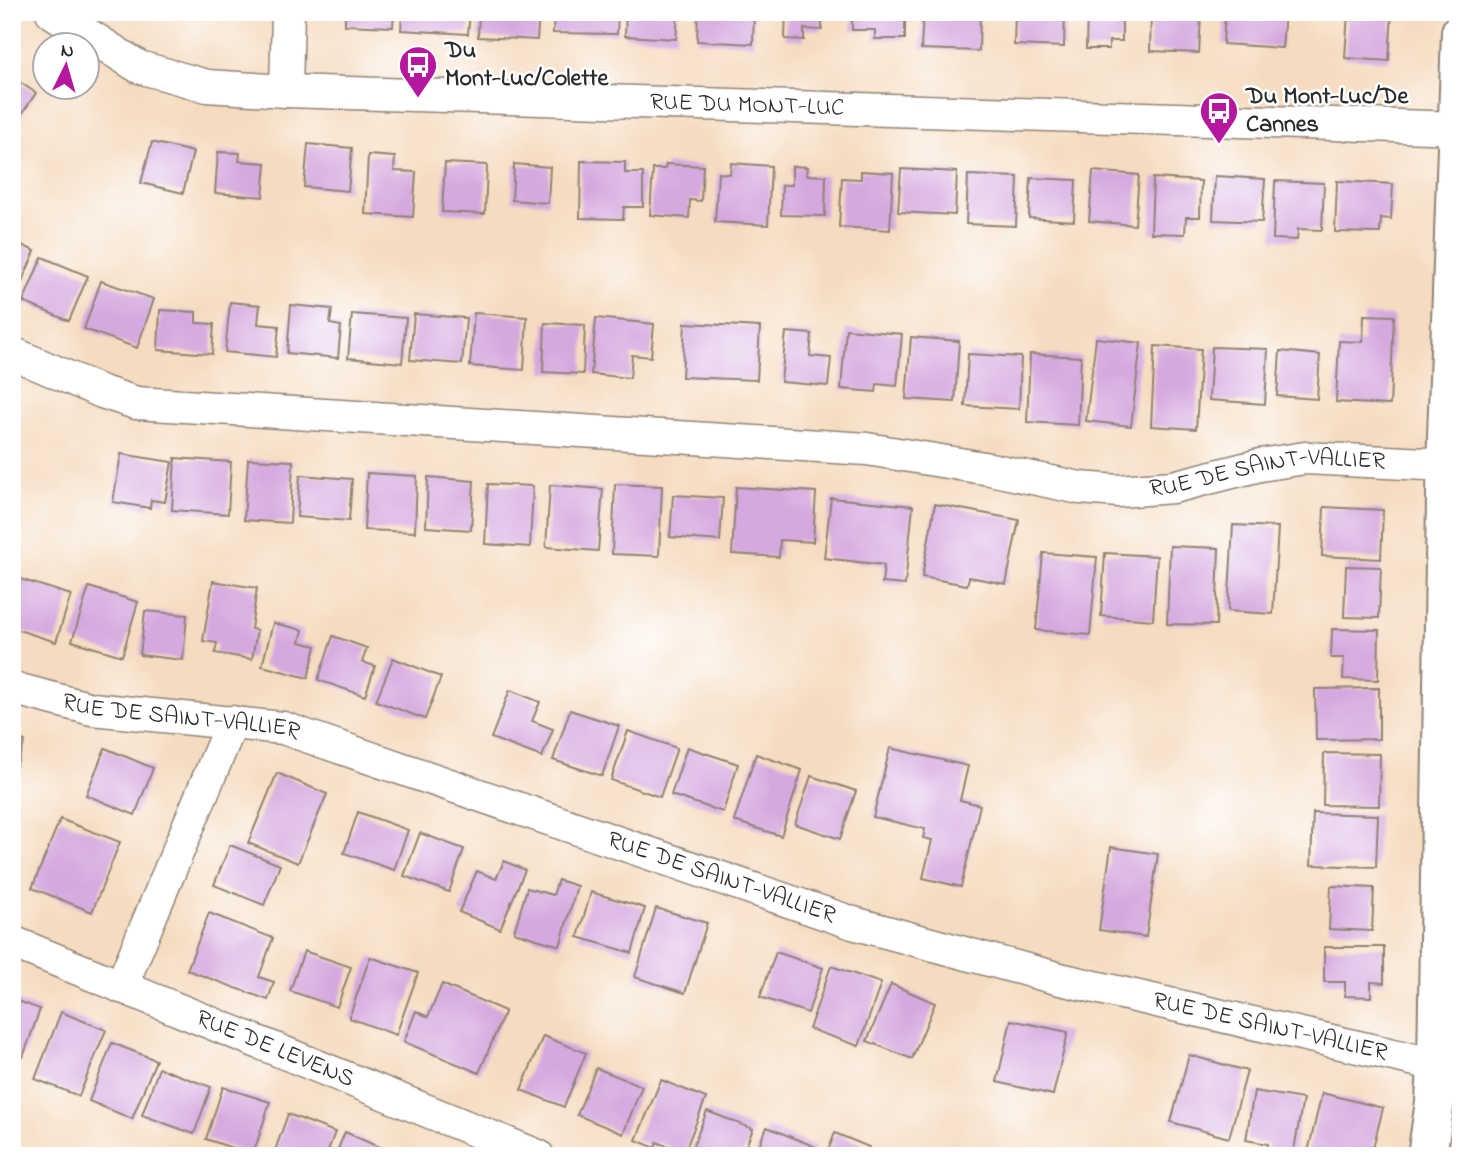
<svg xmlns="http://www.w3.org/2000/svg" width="1473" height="1168" viewBox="0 0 1473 1168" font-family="'Indie Flower',sans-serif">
	<rect width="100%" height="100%" fill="#fff"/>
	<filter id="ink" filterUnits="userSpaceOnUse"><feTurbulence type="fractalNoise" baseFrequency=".0143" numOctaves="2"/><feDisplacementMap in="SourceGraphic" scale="14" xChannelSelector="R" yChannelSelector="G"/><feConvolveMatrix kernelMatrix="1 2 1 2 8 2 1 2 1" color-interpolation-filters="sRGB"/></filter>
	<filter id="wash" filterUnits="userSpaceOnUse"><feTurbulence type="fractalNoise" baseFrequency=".00686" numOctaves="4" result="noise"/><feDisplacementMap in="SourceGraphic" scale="28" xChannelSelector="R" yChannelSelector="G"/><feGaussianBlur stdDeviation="1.57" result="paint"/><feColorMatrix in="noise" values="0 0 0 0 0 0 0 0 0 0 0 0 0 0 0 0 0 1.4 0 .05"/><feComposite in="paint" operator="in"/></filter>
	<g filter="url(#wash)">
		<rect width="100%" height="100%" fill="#f5dbbf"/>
		<g id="blocks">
			<g fill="#d5a9df">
				<path d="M 345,12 L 394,12 L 393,27 L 345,25 Z"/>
				<path d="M 402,12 L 470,12 L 468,34 L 401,30 Z"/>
				<path d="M 479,12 L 539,12 L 537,40 L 478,37 Z"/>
				<path d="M 554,12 L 618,12 L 617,34 L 553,33 Z"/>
				<path d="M 626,12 L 678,12 L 676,39 L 625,36 Z"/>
				<path d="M 698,12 L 754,12 L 753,44 L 697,41 Z"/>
				<path d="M 786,12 L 822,12 L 822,30 L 804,29 L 804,40 L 785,39 Z"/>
				<path d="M 852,12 L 905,12 L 905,39 L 875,39 L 875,30 L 852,30 Z"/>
				<path d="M 923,12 L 963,12 L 963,14 L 980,15 L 979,51 L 921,49 Z"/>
				<path d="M 1015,12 L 1065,12 L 1064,47 L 1014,45 Z"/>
				<path d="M 1087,12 L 1122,12 L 1122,41 L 1109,41 L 1109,49 L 1086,49 Z"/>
				<path d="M 1225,12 L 1285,12 L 1282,48 L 1223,44 Z"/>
				<path d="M 1348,12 L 1392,12 L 1389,61 L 1345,58 Z"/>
				<path d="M 1151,13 L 1201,15 L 1199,53 L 1150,51 Z"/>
				<path d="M 12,77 L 36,93 L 15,124 L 12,123 Z"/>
				<path d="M 152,142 L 193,152 L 183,193 L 141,183 Z"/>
				<path d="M 308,144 L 352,148 L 348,191 L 304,187 Z"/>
				<path d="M 218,152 L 240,153 L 239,161 L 266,163 L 263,197 L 215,193 Z"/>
				<path d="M 368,155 L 395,157 L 394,171 L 416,172 L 413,217 L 365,214 Z"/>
				<path d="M 581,161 L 625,162 L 625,173 L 643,173 L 643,207 L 624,207 L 623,219 L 580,218 Z"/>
				<path d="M 445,163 L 487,165 L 485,214 L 442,212 Z"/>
				<path d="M 731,163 L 771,166 L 768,225 L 715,222 L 718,173 L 730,174 Z"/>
				<path d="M 514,164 L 550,167 L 548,203 L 512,200 Z"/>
				<path d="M 666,164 L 703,166 L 701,201 L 690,200 L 689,218 L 650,215 L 653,169 L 665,169 Z"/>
				<path d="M 792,166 L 807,167 L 806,175 L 826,176 L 825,216 L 781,215 L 782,185 L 792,185 Z"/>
				<path d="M 901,169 L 957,172 L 955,215 L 898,212 Z"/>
				<path d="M 861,171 L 893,173 L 890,230 L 839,227 L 842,178 L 861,179 Z"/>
				<path d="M 1093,171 L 1139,175 L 1135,225 L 1089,221 Z"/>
				<path d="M 968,175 L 1018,177 L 1016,226 L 966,224 Z"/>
				<path d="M 1215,176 L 1265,179 L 1262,222 L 1213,220 Z"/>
				<path d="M 1031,178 L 1076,180 L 1074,221 L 1029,218 Z"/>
				<path d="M 1153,178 L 1201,181 L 1200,217 L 1186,217 L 1185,234 L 1151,233 Z"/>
				<path d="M 1275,181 L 1324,183 L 1322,230 L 1298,229 L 1297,240 L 1273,239 Z"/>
				<path d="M 1337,181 L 1393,184 L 1391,219 L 1381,218 L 1380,233 L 1335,232 Z"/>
				<path d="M 12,241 L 35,251 L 17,294 L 12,292 Z"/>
				<path d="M 42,257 L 88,276 L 69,321 L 23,302 Z"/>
				<path d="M 101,281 L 154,299 L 137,348 L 84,329 Z"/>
				<path d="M 230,302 L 260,305 L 258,324 L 279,326 L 276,357 L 225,352 Z"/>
				<path d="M 291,305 L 332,309 L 330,324 L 341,326 L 338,358 L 287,353 Z"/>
				<path d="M 160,310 L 196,312 L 196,323 L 214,324 L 212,354 L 158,350 Z"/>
				<path d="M 474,313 L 527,317 L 524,370 L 470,366 Z"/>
				<path d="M 352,314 L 406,318 L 402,363 L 348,358 Z"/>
				<path d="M 414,314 L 466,318 L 462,364 L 410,360 Z"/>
				<path d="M 1364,315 L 1394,316 L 1390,405 L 1336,402 L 1339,341 L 1363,342 Z"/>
				<path d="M 596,318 L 654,324 L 651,357 L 632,355 L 630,378 L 591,374 Z"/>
				<path d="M 545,323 L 585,325 L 583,374 L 543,372 Z"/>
				<path d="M 685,323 L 760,327 L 757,380 L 682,377 Z"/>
				<path d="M 846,329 L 902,334 L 897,386 L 877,384 L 876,392 L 841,389 Z"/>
				<path d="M 786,332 L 812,334 L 810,356 L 831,358 L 828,386 L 781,382 Z"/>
				<path d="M 911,337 L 959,341 L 955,402 L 906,399 Z"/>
				<path d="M 1096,338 L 1141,343 L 1131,426 L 1086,421 Z"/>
				<path d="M 1155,346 L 1201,349 L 1196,429 L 1151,426 Z"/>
				<path d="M 1212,347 L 1268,349 L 1265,404 L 1209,400 Z"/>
				<path d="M 1280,351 L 1320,355 L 1317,399 L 1277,396 Z"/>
				<path d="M 968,354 L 1021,357 L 1019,409 L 965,406 Z"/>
				<path d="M 1030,354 L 1081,357 L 1078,425 L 1027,422 Z"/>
				<path d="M 121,454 L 172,462 L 165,502 L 151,500 L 150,508 L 113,502 Z"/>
				<path d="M 175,458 L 231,462 L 228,514 L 172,510 Z"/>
				<path d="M 248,459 L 293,461 L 290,523 L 244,520 Z"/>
				<path d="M 367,473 L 417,476 L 415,532 L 364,530 Z"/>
				<path d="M 300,475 L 352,479 L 349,521 L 297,517 Z"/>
				<path d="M 428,477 L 474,481 L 471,530 L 426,527 Z"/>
				<path d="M 488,484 L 533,486 L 530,547 L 485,544 Z"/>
				<path d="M 615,484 L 662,486 L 659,556 L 612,554 Z"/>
				<path d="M 550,485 L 603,489 L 598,551 L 546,547 Z"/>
				<path d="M 736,487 L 816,492 L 813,542 L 780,540 L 779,557 L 732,554 Z"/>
				<path d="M 673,495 L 723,498 L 720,541 L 670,537 Z"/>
				<path d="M 831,498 L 913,506 L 905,585 L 882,583 L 884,565 L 824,558 Z"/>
				<path d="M 935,504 L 1019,520 L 1006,584 L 969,577 L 967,585 L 922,577 Z"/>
				<path d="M 1324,507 L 1383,510 L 1381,559 L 1322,556 Z"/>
				<path d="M 1233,525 L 1278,527 L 1273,614 L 1228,611 Z"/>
				<path d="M 1170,546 L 1219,548 L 1216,625 L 1167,624 Z"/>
				<path d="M 1043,553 L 1097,557 L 1090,635 L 1036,630 Z"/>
				<path d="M 1105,553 L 1157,556 L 1153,620 L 1101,616 Z"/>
				<path d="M 1346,566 L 1381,567 L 1379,618 L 1344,617 Z"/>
				<path d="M 20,579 L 71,595 L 56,642 L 12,628 L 12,604 Z"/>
				<path d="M 213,581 L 257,588 L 251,629 L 257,630 L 252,659 L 215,653 L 217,643 L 203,641 Z"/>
				<path d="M 89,587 L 138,602 L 122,656 L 72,641 Z"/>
				<path d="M 145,611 L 187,615 L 183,660 L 140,655 Z"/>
				<path d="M 273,623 L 303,630 L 300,642 L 316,646 L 308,678 L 262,666 Z"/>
				<path d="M 1332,629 L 1379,630 L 1378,680 L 1343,679 L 1344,658 L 1331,658 Z"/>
				<path d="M 333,636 L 367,648 L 362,662 L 375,666 L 365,696 L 318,680 Z"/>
				<path d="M 393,658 L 441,677 L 425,719 L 376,701 Z"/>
				<path d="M 1379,688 L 1379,739 L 1316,740 L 1315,689 Z"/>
				<path d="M 510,690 L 540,702 L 532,721 L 553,729 L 542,757 L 491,738 Z"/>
				<path d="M 570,710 L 619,726 L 602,776 L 553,760 Z"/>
				<path d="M 628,731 L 677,748 L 660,797 L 611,780 Z"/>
				<path d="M 12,736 L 25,741 L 16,766 L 12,765 Z"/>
				<path d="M 687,747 L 738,764 L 723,812 L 671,795 Z"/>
				<path d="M 105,748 L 153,768 L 135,815 L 86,795 Z"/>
				<path d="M 890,748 L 968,766 L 960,800 L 980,805 L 961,887 L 923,878 L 932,840 L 923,838 L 925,829 L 873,817 Z"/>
				<path d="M 1324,753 L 1380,754 L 1379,806 L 1323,805 Z"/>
				<path d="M 756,754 L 802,770 L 781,836 L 734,821 Z"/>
				<path d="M 277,773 L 327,794 L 298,863 L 248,843 Z"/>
				<path d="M 811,776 L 856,791 L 840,839 L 795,824 Z"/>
				<path d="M 358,812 L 408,830 L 394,870 L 344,853 Z"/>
				<path d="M 1313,813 L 1378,815 L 1376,867 L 1311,865 Z"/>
				<path d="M 60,819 L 120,842 L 92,912 L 32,888 Z"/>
				<path d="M 420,833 L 464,849 L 449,892 L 404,876 Z"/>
				<path d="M 230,845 L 280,865 L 264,905 L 214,885 Z"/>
				<path d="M 1111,847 L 1158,854 L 1146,937 L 1099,930 Z"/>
				<path d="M 504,861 L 525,870 L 500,929 L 459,912 L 477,871 L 496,879 Z"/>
				<path d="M 558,880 L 577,886 L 560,946 L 514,932 L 527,888 L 553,895 Z"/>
				<path d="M 1331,886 L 1374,888 L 1372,931 L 1329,929 Z"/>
				<path d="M 591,892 L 645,908 L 632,953 L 578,937 Z"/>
				<path d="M 656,908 L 707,923 L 685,993 L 635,977 Z"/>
				<path d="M 209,913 L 273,938 L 259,977 L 274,982 L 268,1000 L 187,970 Z"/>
				<path d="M 1324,947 L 1384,947 L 1384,983 L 1371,982 L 1371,997 L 1345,996 L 1345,982 L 1324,982 Z"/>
				<path d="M 304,951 L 351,967 L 337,1007 L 290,991 Z"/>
				<path d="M 776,952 L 823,968 L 808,1013 L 760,997 Z"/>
				<path d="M 370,957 L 418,973 L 396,1035 L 349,1018 Z"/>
				<path d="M 831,966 L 881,983 L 859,1046 L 809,1029 Z"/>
				<path d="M 442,984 L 505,1011 L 479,1073 L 404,1042 L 416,1011 L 428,1017 Z"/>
				<path d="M 891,984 L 935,1003 L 912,1059 L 867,1041 Z"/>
				<path d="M 12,999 L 40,1009 L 23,1057 L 12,1054 Z"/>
				<path d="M 61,1012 L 106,1030 L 79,1096 L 35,1079 Z"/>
				<path d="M 1011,1020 L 1068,1032 L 1053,1095 L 997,1082 Z"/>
				<path d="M 543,1036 L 586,1053 L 564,1107 L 521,1090 Z"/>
				<path d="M 112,1043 L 156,1060 L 132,1119 L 89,1101 Z"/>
				<path d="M 1189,1055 L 1247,1071 L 1229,1138 L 1171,1122 Z"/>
				<path d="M 159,1068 L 211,1087 L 194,1134 L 142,1115 Z"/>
				<path d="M 596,1068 L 642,1086 L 623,1134 L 577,1115 Z"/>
				<path d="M 661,1080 L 706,1098 L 684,1153 L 657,1142 L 655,1148 L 636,1140 Z"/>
				<path d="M 223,1087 L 270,1102 L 253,1155 L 206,1139 Z"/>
				<path d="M 1254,1091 L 1303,1099 L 1293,1156 L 1267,1153 L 1268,1144 L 1246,1140 Z"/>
				<path d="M 1322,1093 L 1383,1108 L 1371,1156 L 1307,1156 Z"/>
				<path d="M 707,1111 L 753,1129 L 742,1156 L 689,1156 Z"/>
				<path d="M 288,1114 L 335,1132 L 326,1156 L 273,1156 Z"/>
				<path d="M 767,1127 L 816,1147 L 812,1156 L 754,1156 Z"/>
				<path d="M 345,1132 L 395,1154 L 394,1156 L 335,1156 Z"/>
				<path d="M 835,1133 L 869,1147 L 866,1156 L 826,1156 Z"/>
			</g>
		</g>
	</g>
	<g filter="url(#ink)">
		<use href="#blocks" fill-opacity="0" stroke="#908375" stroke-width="2"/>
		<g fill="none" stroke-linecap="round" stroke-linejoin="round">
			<g stroke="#908375" stroke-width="35">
				<g id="minor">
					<path id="s1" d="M 52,12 L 139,67 L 207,86 L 286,91 L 1461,128"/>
					<path d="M 286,91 L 288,12"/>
					<path id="s2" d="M 12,353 L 102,392 L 136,403 L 867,449 L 990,469 L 1080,488 L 1118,491 L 1173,487 L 1260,465 L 1305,458 L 1447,465"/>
					<path id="s3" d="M 12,688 L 92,709 L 283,728 L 853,923 L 1060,979 L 1437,1065"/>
					<path id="s4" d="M 12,942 L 538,1156"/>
					<path d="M 121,987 L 232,722"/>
				</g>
			</g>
			<g stroke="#908375" stroke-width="42">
				<path id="tertiary" d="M 1427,1156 L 1435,1102 L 1437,1065 L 1447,437 L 1461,32"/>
			</g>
			<use href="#minor" stroke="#fff" stroke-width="32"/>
			<use href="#tertiary" stroke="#fff" stroke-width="38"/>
		</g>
	</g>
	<defs>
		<g id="bus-pin" transform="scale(2.0125)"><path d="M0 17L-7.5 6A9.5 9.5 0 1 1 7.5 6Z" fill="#b5179e" stroke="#fff"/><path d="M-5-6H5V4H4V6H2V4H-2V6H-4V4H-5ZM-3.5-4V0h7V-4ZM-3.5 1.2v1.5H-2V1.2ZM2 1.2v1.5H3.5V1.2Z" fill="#fff"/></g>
	</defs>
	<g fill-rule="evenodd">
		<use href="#bus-pin" x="418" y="65"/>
		<use href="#bus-pin" x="1219" y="111"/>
	</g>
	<g text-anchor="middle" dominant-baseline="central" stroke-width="5" stroke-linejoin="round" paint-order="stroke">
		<g font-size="24" font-weight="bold" fill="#2b2b2b" stroke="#fff" text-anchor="start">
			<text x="445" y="51">Du<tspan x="445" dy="28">Mont-Luc/Colette</tspan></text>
			<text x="1246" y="97">Du Mont-Luc/De<tspan x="1246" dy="28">Cannes</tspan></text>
		</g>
		<g font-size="24" fill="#2b2b2b" stroke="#fff">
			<text stroke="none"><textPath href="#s1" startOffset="714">RUE DU MONT-LUC</textPath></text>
			<text stroke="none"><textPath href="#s2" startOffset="1272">RUE DE SAINT-VALLIER</textPath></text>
			<text stroke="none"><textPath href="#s3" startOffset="172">RUE DE SAINT-VALLIER</textPath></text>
			<text stroke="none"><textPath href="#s3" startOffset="738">RUE DE SAINT-VALLIER</textPath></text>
			<text stroke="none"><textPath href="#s3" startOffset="1307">RUE DE SAINT-VALLIER</textPath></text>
			<text stroke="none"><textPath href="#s4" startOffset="284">RUE DE LEVENS</textPath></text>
		</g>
	</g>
	<rect width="1473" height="1168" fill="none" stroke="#fff" stroke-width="42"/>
	<g transform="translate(66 66) rotate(5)"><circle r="33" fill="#ffffff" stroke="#aaaaaa" stroke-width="2"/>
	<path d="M0-5L12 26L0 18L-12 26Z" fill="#b5179e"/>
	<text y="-10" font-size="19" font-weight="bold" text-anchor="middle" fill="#2b2b2b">N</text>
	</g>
</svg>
